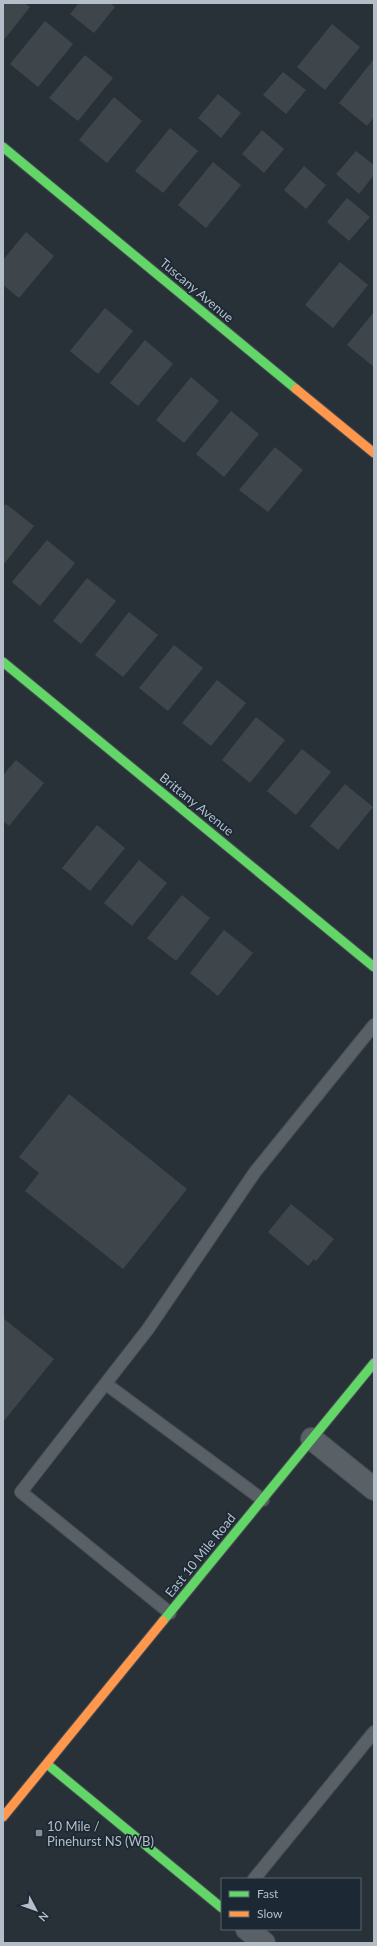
<svg xmlns="http://www.w3.org/2000/svg" width="377" height="1946" viewBox="0 0 377 1946" font-family="Lato,sans-serif">
	<rect width="100%" height="100%" fill="#293138"/>
	<g fill="#3e454b">
		<path d="M 3,3 L 25,3 L 30,7 L 3,41 Z"/>
		<path d="M 79,3 L 110,3 L 115,7 L 94,33 L 70,14 Z"/>
		<path d="M 45,21 L 73,44 L 38,87 L 10,64 Z"/>
		<path d="M 332,24 L 360,47 L 325,90 L 297,67 Z"/>
		<path d="M 85,55 L 113,78 L 78,121 L 49,98 Z"/>
		<path d="M 374,59 L 374,117 L 367,126 L 339,103 Z"/>
		<path d="M 283,72 L 306,90 L 286,114 L 263,95 Z"/>
		<path d="M 218,94 L 241,113 L 221,138 L 198,118 Z"/>
		<path d="M 114,97 L 142,121 L 107,163 L 79,140 Z"/>
		<path d="M 170,128 L 198,151 L 163,193 L 135,171 Z"/>
		<path d="M 262,130 L 284,149 L 264,173 L 242,154 Z"/>
		<path d="M 356,151 L 374,165 L 374,175 L 359,194 L 336,174 Z"/>
		<path d="M 213,162 L 241,185 L 206,228 L 178,205 Z"/>
		<path d="M 304,166 L 326,185 L 306,209 L 284,190 Z"/>
		<path d="M 347,198 L 370,217 L 349,241 L 327,222 Z"/>
		<path d="M 26,232 L 54,256 L 19,298 L 3,285 L 3,260 Z"/>
		<path d="M 340,262 L 368,285 L 333,328 L 305,305 Z"/>
		<path d="M 105,308 L 133,331 L 98,374 L 70,351 Z"/>
		<path d="M 374,312 L 374,367 L 347,345 Z"/>
		<path d="M 145,340 L 173,364 L 138,406 L 110,383 Z"/>
		<path d="M 191,377 L 219,401 L 184,443 L 156,420 Z"/>
		<path d="M 231,411 L 259,434 L 224,477 L 196,454 Z"/>
		<path d="M 275,447 L 303,470 L 268,512 L 239,490 Z"/>
		<path d="M 6,504 L 34,526 L 3,565 L 3,507 Z"/>
		<path d="M 47,540 L 75,563 L 40,606 L 12,582 Z"/>
		<path d="M 87,578 L 116,601 L 81,644 L 53,621 Z"/>
		<path d="M 129,612 L 158,635 L 123,677 L 95,655 Z"/>
		<path d="M 174,645 L 203,668 L 168,711 L 139,688 Z"/>
		<path d="M 217,680 L 246,703 L 211,746 L 182,723 Z"/>
		<path d="M 256,717 L 285,740 L 250,783 L 222,760 Z"/>
		<path d="M 302,749 L 331,772 L 296,815 L 267,791 Z"/>
		<path d="M 16,760 L 44,783 L 9,826 L 3,821 L 3,775 Z"/>
		<path d="M 345,784 L 373,807 L 338,850 L 310,826 Z"/>
		<path d="M 97,825 L 125,848 L 90,891 L 62,868 Z"/>
		<path d="M 139,860 L 167,883 L 132,926 L 104,903 Z"/>
		<path d="M 182,895 L 210,918 L 176,961 L 147,938 Z"/>
		<path d="M 224,930 L 253,953 L 218,996 L 190,973 Z"/>
		<path d="M 69,1094 L 187,1189 L 123,1269 L 25,1191 L 39,1173 L 19,1157 Z"/>
		<path d="M 291,1204 L 334,1239 L 316,1261 L 314,1259 L 308,1266 L 268,1232 Z"/>
		<path d="M 3,1318 L 54,1359 L 3,1422 Z"/>
	</g>
	<g fill="none" stroke-linecap="round" stroke-linejoin="round">
		<g stroke="#474d53" stroke-width="14">
			<g id="lane">
				<path d="M 106,1384 L 263,1500"/>
				<path d="M 170,1613 L 21,1492 L 148,1329 L 255,1172 L 374,1025"/>
				<path d="M 254,1879 L 374,1732"/>
			</g>
		</g>
		<g stroke="#474d53" stroke-width="24">
			<g id="street">
				<path d="M 312,1439 L 374,1489"/>
				<path d="M 247,1929 L 264,1943"/>
			</g>
		</g>
		<g stroke="#474d53" stroke-width="11">
			<g id="fast">
				<path d="M 3,147 L 296,389"/>
				<path d="M 3,662 L 374,967"/>
				<path d="M 163,1621 L 374,1363"/>
				<path d="M 47,1764 L 222,1908"/>
			</g>
		</g>
		<g stroke="#474d53" stroke-width="11">
			<g id="slow">
				<path d="M 296,389 L 374,453"/>
				<path d="M 3,1817 L 163,1621"/>
			</g>
		</g>
		<use href="#lane" stroke="#596066" stroke-width="12"/>
		<use href="#street" stroke="#596066" stroke-width="22"/>
		<use href="#fast" stroke="#63d668" stroke-width="9"/>
		<use href="#slow" stroke="#ff974d" stroke-width="9"/>
	</g>
	<rect fill="#838d96" stroke="#1c2833" stroke-width="1.5" x="35" y="1829" width="8" height="8" rx="2"/>
	<g text-anchor="middle" dominant-baseline="central" stroke-width="3.5" stroke-linejoin="round" paint-order="stroke">
		<g font-size="13" fill="#b3bec9" stroke="#1c2833">
			<text transform="translate(197 290) rotate(40)">Tuscany Avenue</text>
			<text transform="translate(197 804) rotate(39)">Brittany Avenue</text>
			<text transform="translate(200 1555) rotate(-51)">East 10 Mile Road</text>
		</g>
		<g font-size="13" fill="#b3bec9" stroke="#1c2833" text-anchor="start">
			<text x="47" y="1826">10 Mile /<tspan x="47" dy="15">Pinehurst NS (WB)</tspan></text>
		</g>
	</g>
	<rect width="377" height="1946" fill="none" stroke="#b3bec9" stroke-width="8"/>
	<rect x="221" y="1878" width="140" height="52" fill="#1c2833" stroke="#58646f"/>
	<rect x="229" y="1891" width="20" height="6" fill="#63d668" stroke="#58646f"/>
	<text x="257" y="1898" font-size="12" fill="#b3bec9">Fast</text>
	<rect x="229" y="1911" width="20" height="6" fill="#ff974d" stroke="#58646f"/>
	<text x="257" y="1918" font-size="12" fill="#b3bec9">Slow</text>
	<g transform="translate(36 1910) rotate(131)" stroke="#1c2833" stroke-width="3" paint-order="stroke">
	<path d="M0-3L7 15L0 10L-7 15Z" fill="#b3bec9"/>
	<text y="-6" font-size="11" font-weight="bold" text-anchor="middle" fill="#b3bec9">N</text>
	</g>
</svg>
